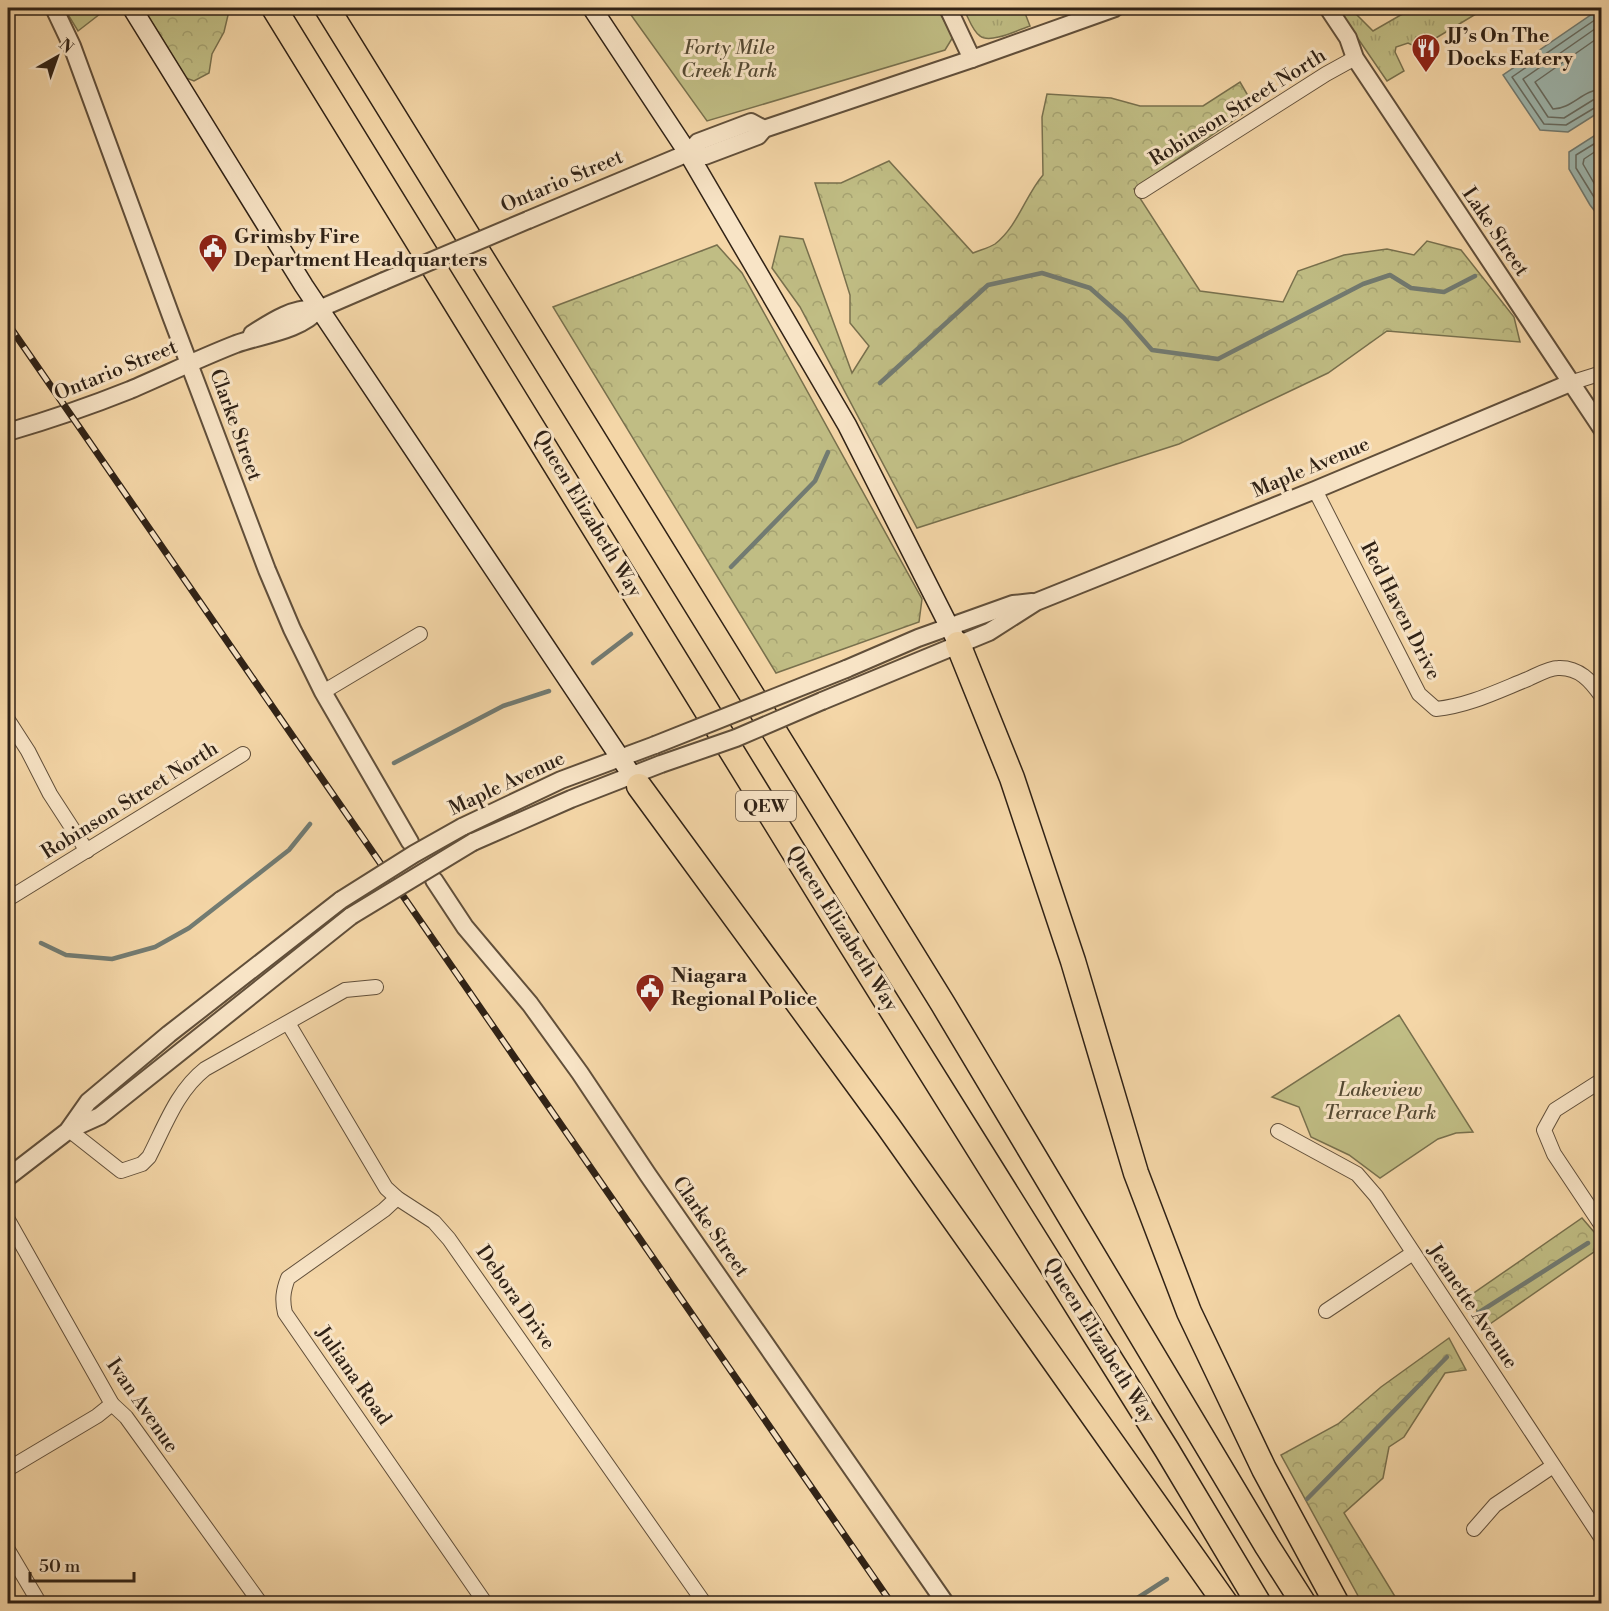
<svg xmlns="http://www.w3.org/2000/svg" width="1609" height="1611" viewBox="0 0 1609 1611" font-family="'Libre Bodoni',serif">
	<defs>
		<pattern id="grass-tufts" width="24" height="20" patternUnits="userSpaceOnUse" patternTransform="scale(1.5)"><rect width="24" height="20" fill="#c0bd84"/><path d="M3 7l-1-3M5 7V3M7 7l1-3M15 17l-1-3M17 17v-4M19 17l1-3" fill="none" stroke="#a5a271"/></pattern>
		<pattern id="forest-crowns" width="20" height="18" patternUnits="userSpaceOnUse" patternTransform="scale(1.5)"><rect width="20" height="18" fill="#c0bd84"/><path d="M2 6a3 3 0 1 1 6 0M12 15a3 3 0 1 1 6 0" fill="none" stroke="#a5a271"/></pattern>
	</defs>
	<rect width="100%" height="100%" fill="#f4d6a7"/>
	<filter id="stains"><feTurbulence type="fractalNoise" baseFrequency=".00333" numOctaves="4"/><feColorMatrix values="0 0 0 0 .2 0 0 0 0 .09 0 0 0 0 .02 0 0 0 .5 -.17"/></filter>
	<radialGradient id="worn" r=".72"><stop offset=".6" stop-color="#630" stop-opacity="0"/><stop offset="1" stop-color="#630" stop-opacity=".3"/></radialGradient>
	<g fill="url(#grass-tufts)" stroke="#78704d" stroke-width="1.5">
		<path d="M 963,8 L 980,8 C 990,16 996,9 1008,8 C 1013,7 1018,8 1023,8 L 1030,26 C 1018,30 990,44 980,36 C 972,31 968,16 963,8 Z"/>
		<path d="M 1337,8 L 1350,8 L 1373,31 L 1406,12 L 1403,8 L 1486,8 L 1431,41 L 1425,34 L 1422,39 L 1412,45 L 1408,43 L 1396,47 L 1395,52 L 1404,71 L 1387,81 Z"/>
	</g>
	<g fill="url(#forest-crowns)" stroke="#78704d" stroke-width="1.5">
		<path d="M 143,8 L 226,8 L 229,11 L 224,32 L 212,54 L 209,73 L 194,81 L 186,78 Z"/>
		<path d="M 1240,82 L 1254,106 L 1134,189 L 1200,291 L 1283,302 L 1298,271 L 1344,255 L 1387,249 L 1414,255 L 1427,241 L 1461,250 L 1514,317 L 1520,342 L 1387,331 L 1328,373 L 1179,444 L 917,528 L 800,307 L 772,268 L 780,236 L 803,239 L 852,373 L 869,346 L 850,323 L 850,295 L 815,183 L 841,183 L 889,161 L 973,253 C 980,250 989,248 995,244 C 1018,226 1025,196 1043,175 L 1042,117 L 1047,94 L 1111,98 L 1140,106 L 1203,106 Z"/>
		<path d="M 717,245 L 742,273 L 922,599 L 919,622 L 776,673 L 553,307 Z"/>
		<path d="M 1582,1218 L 1601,1240 L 1601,1247 L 1487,1326 L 1468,1297 Z"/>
		<path d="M 1449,1338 L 1466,1370 L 1445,1373 L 1404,1437 L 1389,1447 L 1383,1478 L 1344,1513 L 1399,1603 L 1362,1603 L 1281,1455 L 1338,1424 L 1381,1387 Z"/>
	</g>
	<g fill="#c0bd84" stroke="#78704d" stroke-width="1.5">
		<path d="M 64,8 L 104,8 L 105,10 L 78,31 Z"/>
		<path d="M 626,8 L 937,8 L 953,37 L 945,50 L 707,121 Z"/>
		<path d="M 1399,1015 L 1473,1132 L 1456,1133 L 1438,1139 L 1380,1178 L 1349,1155 L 1311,1137 L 1299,1107 L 1272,1097 Z"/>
	</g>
	<g fill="#9eb7af" stroke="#727b72" stroke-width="1.5">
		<path d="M 1601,8 L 1601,111 L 1568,132 L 1540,130 L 1503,75 Z"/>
		<path d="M 1600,132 L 1602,133 L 1601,219 L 1590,205 L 1569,169 L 1569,152 Z"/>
	</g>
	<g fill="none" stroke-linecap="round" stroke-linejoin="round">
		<g stroke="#676c62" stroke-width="1.5">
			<path d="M 1602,15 L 1512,77 L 1544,124 L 1566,125 L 1596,107 L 1602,106"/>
			<path d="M 1602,24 L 1523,79 L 1548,117 L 1564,118 L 1593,100 L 1602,98"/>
			<path d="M 1602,35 L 1535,82 L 1553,109 C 1571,109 1583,90 1602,89"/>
			<path d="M 1602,139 L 1576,155 L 1576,168 L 1602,210"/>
			<path d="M 1602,147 L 1584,159 L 1583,164 L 1602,197"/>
		</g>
		<g stroke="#727b72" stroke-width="4.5">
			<path d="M 880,383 L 988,285 L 1042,273 L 1090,288 L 1124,318 L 1152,350 L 1218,359 L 1363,284 L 1390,275 L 1411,288 L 1444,292 L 1475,276"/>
			<path d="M 731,567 L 815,481 L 828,452"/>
			<path d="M 593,663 L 631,634"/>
			<path d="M 394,763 L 503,706 L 549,691"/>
			<path d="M 41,943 L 66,955 L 112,959 L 155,947 L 189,928 L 289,850 L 310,824"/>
			<path d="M 1478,1313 L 1588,1243"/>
			<path d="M 1307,1499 L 1447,1357"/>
			<path d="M 1128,1604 L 1167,1579"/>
		</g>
		<g stroke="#614f3a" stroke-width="16">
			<g id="minor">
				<path d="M 1142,191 L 1326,74 L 1355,58"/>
				<path d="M 1570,383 L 1602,373"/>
				<path d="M 1315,490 L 1419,694 L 1436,709 C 1468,706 1498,691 1528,679 C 1537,675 1549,668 1558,668 C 1579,667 1591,681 1602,697"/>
				<path d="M 323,692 L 420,634"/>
				<path d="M 8,720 L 28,751 L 50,794 L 87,851"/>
				<path d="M 8,899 L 243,754"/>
				<path d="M 288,1023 L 386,1188 L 397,1198 L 434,1222 L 449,1239 L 705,1604"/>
				<path d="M 1602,1080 L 1555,1110 L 1544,1130 L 1554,1154 L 1602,1226"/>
				<path d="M 69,1130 L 121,1171 L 142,1164 L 149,1157 C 165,1126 177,1091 205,1069 L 345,990 L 376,987"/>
				<path d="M 1278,1131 L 1357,1174 L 1376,1196 L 1602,1539"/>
				<path d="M 397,1198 L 384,1210 L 288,1278 C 283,1291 282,1300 285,1313 L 486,1604"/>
				<path d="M 8,1220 L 112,1404 L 126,1417 L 261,1604"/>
				<path d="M 1326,1311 L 1413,1253"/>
				<path d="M 8,1469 L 97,1416 L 112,1404"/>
				<path d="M 1474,1529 L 1495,1505 L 1553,1466"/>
				<path d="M 8,1550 L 40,1604"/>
			</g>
		</g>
		<g stroke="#614f3a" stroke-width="20">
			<g id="tertiary">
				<path d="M 54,8 L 72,46 L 171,316 L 267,570 L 292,629 L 323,692 L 410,842"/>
				<path d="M 948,8 L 972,59"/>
				<path d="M 1328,8 L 1348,38 L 1355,58 L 1602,429"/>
				<path d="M 688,153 L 705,156 L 758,136 L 764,129 L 972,59 L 1115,8"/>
				<path d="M 528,220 L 688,153 L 698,142 L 751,122 L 764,129"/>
				<path d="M 252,334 C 272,321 295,306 319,309"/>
				<path d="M 8,432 C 49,420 90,406 130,390 C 165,375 200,358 236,344 C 261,335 301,331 319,309 L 384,281"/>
				<path d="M 846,669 L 918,638 L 1013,604 L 1032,602"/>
				<path d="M 822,701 L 989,632 L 1036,602 L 1315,490 L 1570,383"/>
				<path d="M 462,827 L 561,780 L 655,745"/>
				<path d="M 473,842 L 571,799 L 661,764"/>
				<path d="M 434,880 L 465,927 L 530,1004 L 580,1073 L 648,1175 L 946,1604"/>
				<path d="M 69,1129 L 88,1102 L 169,1034 L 341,900"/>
				<path d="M 8,1177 L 69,1130 L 100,1116 L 351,916"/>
			</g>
		</g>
		<g stroke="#302216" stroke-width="21">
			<g id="secondary">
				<path d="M 132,8 L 304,286 L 639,786"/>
				<path d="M 592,8 L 688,153 L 847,425 L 958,644"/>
			</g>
		</g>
		<g stroke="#302216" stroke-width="27">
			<g id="motorway">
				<path d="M 274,8 L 848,940 L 1167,1450 L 1259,1604"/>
				<path d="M 327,8 L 943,1004 L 1267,1546 L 1304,1604"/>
				<path d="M 958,644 L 1012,778 L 1073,961 L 1136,1173 L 1189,1312 L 1264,1469 L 1337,1604"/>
				<path d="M 639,786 L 888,1126 L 1226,1604"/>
			</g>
		</g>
		<use href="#minor" stroke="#f8e4c6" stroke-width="14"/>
		<use href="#tertiary" stroke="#f8e4c6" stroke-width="16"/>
		<use href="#secondary" stroke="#f8e4c6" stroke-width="18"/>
		<use href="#motorway" stroke="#f4d6a7" stroke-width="24"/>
		<g stroke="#302216" stroke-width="7">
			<path id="rail" d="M 8,324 L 892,1604"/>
		</g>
		<use href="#rail" stroke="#f8e4c6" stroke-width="4.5" stroke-dasharray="14" stroke-linecap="butt"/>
		<g stroke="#614f3a" stroke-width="20" stroke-linecap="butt">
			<g id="tertiary-bridge">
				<path d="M 384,281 L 528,220"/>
				<path d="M 655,745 L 846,669"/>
				<path d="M 661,764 L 736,738 L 822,701"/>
				<path d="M 341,900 L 414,854 L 462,827"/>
				<path d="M 351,916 L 473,842"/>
			</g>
		</g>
		<use href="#tertiary-bridge" stroke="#f8e4c6" stroke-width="16"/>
	</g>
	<defs>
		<g id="restaurant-pin" transform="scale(1.5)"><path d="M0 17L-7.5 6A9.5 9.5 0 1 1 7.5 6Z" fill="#8f2418" stroke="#f8e4c6"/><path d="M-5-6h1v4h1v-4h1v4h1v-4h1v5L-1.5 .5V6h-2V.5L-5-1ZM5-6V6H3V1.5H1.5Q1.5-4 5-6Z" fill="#fff"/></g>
		<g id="civic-pin" transform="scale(1.5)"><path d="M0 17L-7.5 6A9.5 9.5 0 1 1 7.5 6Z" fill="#8f2418" stroke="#f8e4c6"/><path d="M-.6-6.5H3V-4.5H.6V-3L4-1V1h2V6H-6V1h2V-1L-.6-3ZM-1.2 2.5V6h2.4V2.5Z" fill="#fff"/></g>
	</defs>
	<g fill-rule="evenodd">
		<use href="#restaurant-pin" x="1426" y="48"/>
		<use href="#civic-pin" x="213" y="248"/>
		<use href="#civic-pin" x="650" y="988"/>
	</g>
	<g text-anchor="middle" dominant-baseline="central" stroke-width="6" stroke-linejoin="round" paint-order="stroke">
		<rect fill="#f8e4c6" stroke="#6c5c4b" stroke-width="1.5" x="736" y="791" width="60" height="30" rx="4.5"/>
		<g font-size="18" font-weight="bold" fill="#302216">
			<text x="766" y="806">QEW</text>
		</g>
		<g font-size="20" font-weight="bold" fill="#302216" stroke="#f8e4c6" text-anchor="start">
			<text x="1447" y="36">JJ’s On The<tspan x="1447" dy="23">Docks Eatery</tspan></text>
			<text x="234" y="237">Grimsby Fire<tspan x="234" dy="23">Department Headquarters</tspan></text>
			<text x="671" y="976">Niagara<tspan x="671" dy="23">Regional Police</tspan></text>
		</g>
		<g font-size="20" font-style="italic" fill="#544932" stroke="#f8e4c6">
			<text x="729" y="48">Forty Mile<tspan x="729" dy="23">Creek Park</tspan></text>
			<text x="1380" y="1090">Lakeview<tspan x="1380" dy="23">Terrace Park</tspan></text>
		</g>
		<g font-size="20" fill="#302216" stroke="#f8e4c6">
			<text transform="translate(1238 108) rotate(-32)">Robinson Street North</text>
			<text transform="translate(562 182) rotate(-23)">Ontario Street</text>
			<text transform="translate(1495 232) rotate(56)">Lake Street</text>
			<text transform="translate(116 371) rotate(-22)">Ontario Street</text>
			<text transform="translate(235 425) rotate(70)">Clarke Street</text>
			<text transform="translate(1311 468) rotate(-23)">Maple Avenue</text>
			<text transform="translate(587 514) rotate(59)">Queen Elizabeth Way</text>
			<text transform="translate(1400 611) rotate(63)">Red Haven Drive</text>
			<text transform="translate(507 784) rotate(-25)">Maple Avenue</text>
			<text transform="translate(130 801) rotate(-32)">Robinson Street North</text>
			<text transform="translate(842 929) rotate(58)">Queen Elizabeth Way</text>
			<text transform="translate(710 1227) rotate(55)">Clarke Street</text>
			<text transform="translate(515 1298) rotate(55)">Debora Drive</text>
			<text transform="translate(1472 1307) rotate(56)">Jeanette Avenue</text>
			<text transform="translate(1099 1341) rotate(58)">Queen Elizabeth Way</text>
			<text transform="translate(353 1376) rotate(55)">Juliana Road</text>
			<text transform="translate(142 1406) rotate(55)">Ivan Avenue</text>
		</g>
	</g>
	<rect width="1609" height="1611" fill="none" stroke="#f4d6a7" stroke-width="30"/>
	<rect x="9" y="9" width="1591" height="1593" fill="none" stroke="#302216" stroke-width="3"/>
	<rect x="15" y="15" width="1579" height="1581" fill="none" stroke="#302216" stroke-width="1.5"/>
	<g transform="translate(57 57) rotate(40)" stroke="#f8e4c6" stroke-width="4.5" paint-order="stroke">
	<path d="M0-4.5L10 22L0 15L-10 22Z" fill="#302216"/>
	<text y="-9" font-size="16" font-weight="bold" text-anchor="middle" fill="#302216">N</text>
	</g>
	<path d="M30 1572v9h104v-9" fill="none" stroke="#302216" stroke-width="3"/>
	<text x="39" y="1572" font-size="18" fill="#302216" stroke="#f8e4c6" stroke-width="4.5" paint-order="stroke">50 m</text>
	<rect width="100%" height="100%" filter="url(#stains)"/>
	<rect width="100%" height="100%" fill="url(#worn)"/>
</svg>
